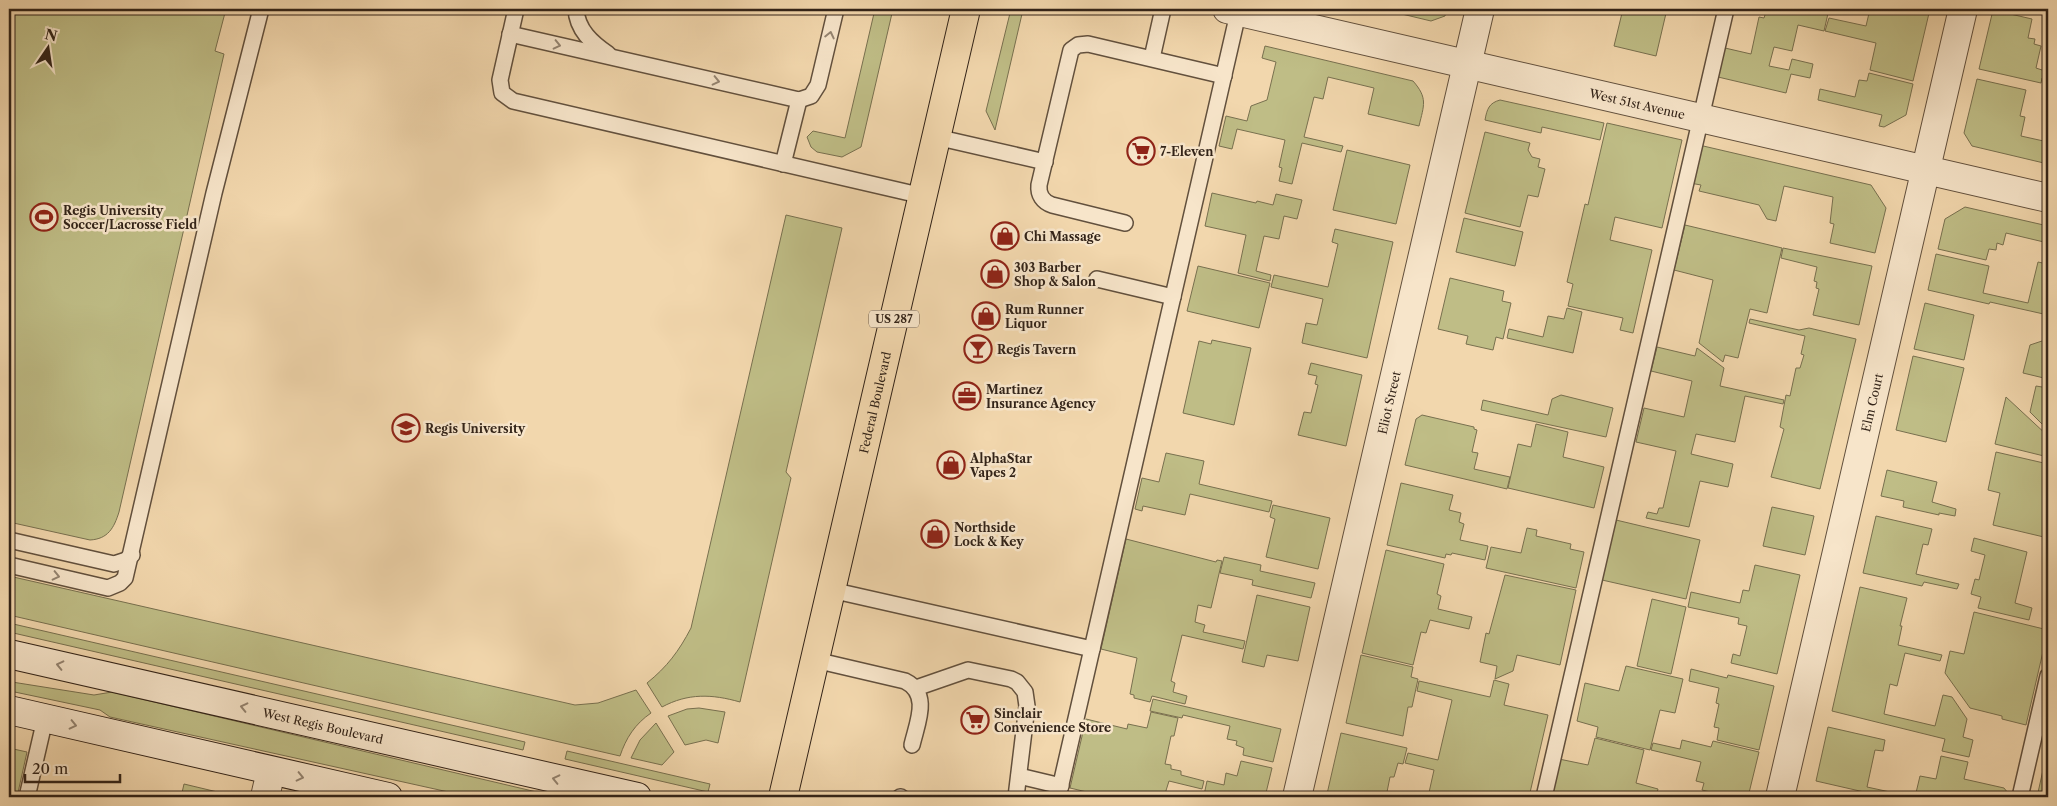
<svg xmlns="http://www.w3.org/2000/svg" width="2057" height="806" viewBox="0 0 2057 806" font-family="'Libre Caslon Text',serif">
	<rect width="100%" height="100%" fill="#f2d7ad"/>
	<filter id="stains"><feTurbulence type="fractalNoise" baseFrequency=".004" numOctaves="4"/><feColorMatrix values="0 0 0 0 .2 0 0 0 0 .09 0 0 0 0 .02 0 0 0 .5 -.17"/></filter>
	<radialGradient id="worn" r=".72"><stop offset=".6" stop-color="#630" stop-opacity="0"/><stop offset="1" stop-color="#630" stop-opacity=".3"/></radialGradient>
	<g fill="#bfbd86" stroke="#78704f">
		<path d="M 9,9 L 226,9 L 215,51 L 224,54 L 119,512 C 114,528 108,539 90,540 L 9,522 Z"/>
		<path d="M 875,9 L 893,9 L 861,147 L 842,157 L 817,152 L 811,147 L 807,137 L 813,131 L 845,138 Z"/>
		<path d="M 1011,9 L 1028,9 L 1022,14 L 995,130 L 986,111 Z"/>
		<path d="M 1381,9 L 1447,9 L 1445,16 L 1431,21 Z"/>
		<path d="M 1623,9 L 1667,9 L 1656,56 L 1614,46 Z"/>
		<path d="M 1767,9 L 1829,9 L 1824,31 L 1798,25 L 1792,51 L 1774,47 L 1769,66 L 1789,70 L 1792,59 L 1813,64 L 1810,78 L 1791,74 L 1786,93 L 1718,77 L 1725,48 L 1751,54 L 1759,17 L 1764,18 Z"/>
		<path d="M 1870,9 L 1930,9 L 1913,81 L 1870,70 L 1876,43 L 1825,31 L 1829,18 L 1866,26 Z"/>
		<path d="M 1993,10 L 2032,19 L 2028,38 L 2035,39 L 2034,44 L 2041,46 L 2036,68 L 2048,72 L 2048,79 L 2042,78 L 2041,83 L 1979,69 Z"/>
		<path d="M 1265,46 L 1413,81 C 1428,98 1424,105 1419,126 L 1368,114 L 1374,88 L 1328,77 L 1323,99 L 1314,97 L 1304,137 L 1343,146 L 1341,152 L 1302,143 L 1292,184 L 1279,181 L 1282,168 L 1279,167 L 1285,140 L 1237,129 L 1232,149 L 1219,146 L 1226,116 L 1247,121 L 1251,106 L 1267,100 L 1276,62 L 1262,58 Z"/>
		<path d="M 1869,73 L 1913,84 L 1906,115 L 1884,127 L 1879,126 L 1882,115 L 1818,100 L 1820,89 L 1855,97 L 1859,80 L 1867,81 Z"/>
		<path d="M 1977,79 L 2026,90 L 2020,116 L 2025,117 L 2021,136 L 2048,142 L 2048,164 L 1972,146 L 1964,133 Z"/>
		<path d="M 1500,100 L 1604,123 L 1600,140 L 1542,127 L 1541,133 L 1485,120 C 1487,109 1489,103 1500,100 Z"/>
		<path d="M 1607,123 L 1682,140 L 1662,228 L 1615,217 L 1610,240 L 1652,250 L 1633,333 L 1620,330 L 1623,318 L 1568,306 L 1573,284 L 1567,282 L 1585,204 L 1588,205 Z"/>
		<path d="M 1485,132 L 1530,143 L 1528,150 L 1532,157 L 1540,159 L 1538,167 L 1545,169 L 1538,197 L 1528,195 L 1520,227 L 1465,213 Z"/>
		<path d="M 1699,145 L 1871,185 L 1886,208 L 1875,253 L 1830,243 L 1834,224 L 1830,223 L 1833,197 L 1784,186 L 1776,221 L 1767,219 L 1759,205 L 1699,191 L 1701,185 L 1690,183 Z"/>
		<path d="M 1347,150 L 1410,165 L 1396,224 L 1333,210 Z"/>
		<path d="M 1212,193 L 1256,203 L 1257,201 L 1273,205 L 1276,194 L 1302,200 L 1297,219 L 1284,216 L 1279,239 L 1264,236 L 1256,271 L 1271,275 L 1270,281 L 1238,273 L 1246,235 L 1205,226 Z"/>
		<path d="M 1965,207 L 2048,226 L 2048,243 L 2006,233 L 2003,245 L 1997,243 L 1996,250 L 1989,249 L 1986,260 L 1938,249 L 1945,219 Z"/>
		<path d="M 786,215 L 842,228 L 786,472 L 791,478 L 740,702 C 712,694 688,693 662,707 L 647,683 C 667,667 679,651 691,628 Z"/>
		<path d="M 1464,218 L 1523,232 L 1515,266 L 1456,252 Z"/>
		<path d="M 1685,225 L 1782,248 L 1767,313 L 1750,309 L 1738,358 L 1725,355 L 1723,362 L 1699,343 L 1713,280 L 1674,270 Z"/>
		<path d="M 1335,229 L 1393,242 L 1367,358 L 1302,343 L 1306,323 L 1317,325 L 1323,299 L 1271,287 L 1274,275 L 1328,287 L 1338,244 L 1332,242 Z"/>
		<path d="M 1783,248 L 1872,266 L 1859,325 L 1813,315 L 1819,289 L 1816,288 L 1817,282 L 1814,281 L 1817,267 L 1781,258 Z"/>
		<path d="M 1936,254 L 1989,266 L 1983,293 L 2028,303 L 2038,262 L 2047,264 L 2048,262 L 2048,315 L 1990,302 L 1989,304 L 1928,290 Z"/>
		<path d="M 1198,266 L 1270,283 L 1259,328 L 1187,311 Z"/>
		<path d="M 1450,278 L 1504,291 L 1502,301 L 1511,303 L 1503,339 L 1496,337 L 1493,350 L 1466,344 L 1468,336 L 1438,329 Z"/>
		<path d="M 1925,303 L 1974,315 L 1964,360 L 1914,349 Z"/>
		<path d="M 1567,308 L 1582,312 L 1573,353 L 1507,338 L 1509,329 L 1543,337 L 1548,316 L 1564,319 Z"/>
		<path d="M 1750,319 L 1799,330 L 1809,328 L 1856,339 L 1820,489 L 1771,477 L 1784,429 L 1780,427 L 1786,395 L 1790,396 L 1796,368 L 1800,368 L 1804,355 L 1801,354 L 1805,336 L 1749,323 Z"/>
		<path d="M 2048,339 L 2048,379 L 2023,373 L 2030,345 Z"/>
		<path d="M 1212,340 L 1251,348 L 1234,425 L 1183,413 L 1199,341 L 1211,344 Z"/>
		<path d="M 1657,347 L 1695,356 L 1697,348 L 1724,368 L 1720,386 L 1784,400 L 1783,404 L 1745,396 L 1735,442 L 1696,434 L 1691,454 L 1733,464 L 1728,487 L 1700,481 L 1689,527 L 1646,518 L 1648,512 L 1657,514 L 1659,508 L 1663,508 L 1676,451 L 1636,442 L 1644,408 L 1684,417 L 1692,381 L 1651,371 Z"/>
		<path d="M 1913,356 L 1964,368 L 1946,442 L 1896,430 Z"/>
		<path d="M 1311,363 L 1362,375 L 1346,446 L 1298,435 L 1304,412 L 1311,413 L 1318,385 L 1315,384 L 1317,376 L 1308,374 Z"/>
		<path d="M 2036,386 L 2048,388 L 2048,430 L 2030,412 Z"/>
		<path d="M 1561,395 L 1613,408 L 1606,437 L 1481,410 L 1483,400 L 1548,415 L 1552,399 Z"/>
		<path d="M 2006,397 L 2048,436 L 2044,456 L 1995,444 Z"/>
		<path d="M 1422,415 L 1474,427 L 1474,429 L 1477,430 L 1472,452 L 1478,453 L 1474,469 L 1510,477 L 1507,489 L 1405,465 L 1416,419 Z"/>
		<path d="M 1536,424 L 1568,432 L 1563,457 L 1604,467 L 1594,508 L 1508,488 L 1518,444 L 1531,447 Z"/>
		<path d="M 1996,452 L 2048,464 L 2048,538 L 1993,525 L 2000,493 L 1988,490 Z"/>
		<path d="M 1166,453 L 1204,461 L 1199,484 L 1272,501 L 1269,512 L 1190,494 L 1185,515 L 1143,506 L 1142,511 L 1135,509 L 1142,478 L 1159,482 Z"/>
		<path d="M 1887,470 L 1937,482 L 1932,502 L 1956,509 L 1955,516 L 1939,513 L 1939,515 L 1903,507 L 1904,501 L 1881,496 Z"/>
		<path d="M 1401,483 L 1453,495 L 1449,510 L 1461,513 L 1459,522 L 1464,524 L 1460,540 L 1488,546 L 1485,560 L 1452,553 L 1451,555 L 1446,554 L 1445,558 L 1387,545 Z"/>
		<path d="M 1273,505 L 1330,518 L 1318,569 L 1266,557 L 1275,519 L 1270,517 Z"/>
		<path d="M 1772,507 L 1814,516 L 1805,555 L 1763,546 Z"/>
		<path d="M 1876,516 L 1932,529 L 1928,545 L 1923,544 L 1916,574 L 1959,584 L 1957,589 L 1924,582 L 1922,586 L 1863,573 Z"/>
		<path d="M 1616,520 L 1700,540 L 1686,599 L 1602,580 Z"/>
		<path d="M 1527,528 L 1537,530 L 1536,536 L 1571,544 L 1570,549 L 1584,552 L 1576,588 L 1486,568 L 1491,547 L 1521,553 Z"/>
		<path d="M 1974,538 L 2027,552 L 2015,603 L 2032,608 L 2029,620 L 1978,608 L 1981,597 L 1971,594 L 1975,579 L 1979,580 L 1985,555 L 1971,551 Z"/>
		<path d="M 1126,539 L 1216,562 L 1217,560 L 1222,561 L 1211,608 L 1198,605 L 1195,622 L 1205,625 L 1203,632 L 1245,641 L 1243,649 L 1182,635 L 1171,681 L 1175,683 L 1173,692 L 1187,696 L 1185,704 L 1152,696 L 1150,702 L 1134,698 L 1134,695 L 1130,694 L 1137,658 L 1101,649 Z"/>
		<path d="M 1386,550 L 1444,564 L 1437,594 L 1441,596 L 1438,609 L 1472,617 L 1469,629 L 1430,620 L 1426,633 L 1421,632 L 1413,665 L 1362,653 Z"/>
		<path d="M 1224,557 L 1261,565 L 1260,571 L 1315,583 L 1311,598 L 1252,585 L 1253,580 L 1220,573 Z"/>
		<path d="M 1755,565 L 1800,575 L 1777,674 L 1731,663 L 1733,654 L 1740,656 L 1747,626 L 1738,624 L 1739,618 L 1688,607 L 1691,592 L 1740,603 L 1743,590 L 1749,591 Z"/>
		<path d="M 1505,575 L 1576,590 L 1560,665 L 1517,655 L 1513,671 L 1495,679 L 1497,666 L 1480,662 L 1486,633 L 1489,634 Z"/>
		<path d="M 9,576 L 575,705 L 598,703 L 636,690 L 651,713 C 635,724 626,738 620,756 L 9,615 Z"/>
		<path d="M 1860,587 L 1907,598 L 1900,626 L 1902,626 L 1898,645 L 1942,655 L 1940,661 L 1905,653 L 1897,686 L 1890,684 L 1884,714 L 1935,726 L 1943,695 L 1952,697 L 1967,719 L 1963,737 L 1973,740 L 1969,757 L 1942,751 L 1945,739 L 1832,711 Z"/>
		<path d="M 1257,595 L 1310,607 L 1298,661 L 1267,655 L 1264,667 L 1242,662 Z"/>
		<path d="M 1652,599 L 1686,607 L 1671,674 L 1637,666 Z"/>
		<path d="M 1974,612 L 2048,630 L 2026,725 L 2002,719 L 2002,716 L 1970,708 L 1945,673 L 1950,651 L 1964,654 Z"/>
		<path d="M 9,623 L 525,742 L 523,750 L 9,632 Z"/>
		<path d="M 1361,655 L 1413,667 L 1411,677 L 1418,679 L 1412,707 L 1408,707 L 1403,736 L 1346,723 Z"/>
		<path d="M 1626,666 L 1683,679 L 1675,713 L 1660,710 L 1650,750 L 1596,737 L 1598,727 L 1577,721 L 1585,683 L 1619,691 Z"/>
		<path d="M 1691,669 L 1727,678 L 1728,675 L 1774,686 L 1759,750 L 1717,740 L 1719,728 L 1714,727 L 1719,704 L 1716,703 L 1719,688 L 1689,681 Z"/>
		<path d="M 1494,680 L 1509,684 L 1504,705 L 1548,715 L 1529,797 L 1428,797 L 1434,770 L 1405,763 L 1408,753 L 1438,760 L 1452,700 L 1417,691 L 1419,681 L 1490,697 Z"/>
		<path d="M 12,682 L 94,695 L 112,692 L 558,797 L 471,797 L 110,717 L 100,710 L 10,691 Z"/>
		<path d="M 1153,699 L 1281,729 L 1273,762 L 1243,755 L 1244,748 L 1236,745 L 1237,741 L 1227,739 L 1230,726 L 1183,715 L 1182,718 L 1150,711 Z"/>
		<path d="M 699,708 L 725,712 L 718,743 L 706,740 L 685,745 L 668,716 L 687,709 Z"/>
		<path d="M 1151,712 L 1178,718 L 1174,736 L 1171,736 L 1165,764 L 1171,765 L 1171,769 L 1181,771 L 1181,775 L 1204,781 L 1202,789 L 1169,781 L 1164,797 L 1108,797 L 1070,788 L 1086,719 L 1127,729 L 1128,724 L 1147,728 Z"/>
		<path d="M 656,723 L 674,752 L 662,765 L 631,758 L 640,740 Z"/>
		<path d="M 1828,727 L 1885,740 L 1883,751 L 1875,750 L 1867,787 L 1913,797 L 1886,797 L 1816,781 Z"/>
		<path d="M 1341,733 L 1407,748 L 1403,764 L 1398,763 L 1394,777 L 1390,777 L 1386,797 L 1342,797 L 1327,794 Z"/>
		<path d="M 1595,738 L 1644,750 L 1636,783 L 1658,789 L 1656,797 L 1550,797 L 1559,759 L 1588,765 Z"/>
		<path d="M 1682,740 L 1711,747 L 1713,741 L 1759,752 L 1748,797 L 1731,797 L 1702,790 L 1704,783 L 1696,781 L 1701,762 L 1651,750 L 1653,743 L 1680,749 Z"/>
		<path d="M 9,748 L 27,752 L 17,797 L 9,797 Z"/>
		<path d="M 567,751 L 710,784 L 708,792 L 565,759 Z"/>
		<path d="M 1941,756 L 1968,762 L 1964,779 L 2004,788 L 2008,793 L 2007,797 L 1915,797 L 1920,776 L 1936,779 Z"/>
		<path d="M 1241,761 L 1272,768 L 1265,797 L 1214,797 L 1204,795 L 1207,781 L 1224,785 L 1226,773 L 1237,776 Z"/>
		<path d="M 2045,761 L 2048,762 L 2048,797 L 2037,797 Z"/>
		<path d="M 184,784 L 230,795 L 230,797 L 181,797 Z"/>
	</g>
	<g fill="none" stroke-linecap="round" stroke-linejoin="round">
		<g stroke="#62503d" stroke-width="18">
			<g id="lane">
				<path d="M 516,9 L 500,80 L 502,93 L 513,101 L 923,196"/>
				<path d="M 576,9 C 577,30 592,43 608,54"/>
				<path d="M 510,34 L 799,100 L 811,96 L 818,85 L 836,9"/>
				<path d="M 1152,58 L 1163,9"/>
				<path d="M 936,137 L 1045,162"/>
				<path d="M 783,164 L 799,100"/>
				<path d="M 1125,223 L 1052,205 C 1043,202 1038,195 1039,185 L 1071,50 L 1078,45 L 1088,44 L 1224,76"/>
				<path d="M 1097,279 L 1173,297"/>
				<path d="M 9,540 L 114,564 L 126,560 L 132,555"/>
				<path d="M 9,565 L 108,588 L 120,583 L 125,578 L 214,193 L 261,9"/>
				<path d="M 831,590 L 1092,649"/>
				<path d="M 815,660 L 905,681 C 931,694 917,723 912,745"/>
				<path d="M 916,688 L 968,670 L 1011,679 L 1017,682 L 1025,692 L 1027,706 L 1016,797"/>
				<path d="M 1019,776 L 1061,786"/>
				<path d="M 27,797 L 45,719"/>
				<path d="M 900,797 L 901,797"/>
				<path d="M 1058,797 L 1239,9"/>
				<path d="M 1544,797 L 1726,9"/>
				<path d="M 2020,797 L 2048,676"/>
			</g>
		</g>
		<g stroke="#62503d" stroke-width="30">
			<g id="street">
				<path id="s1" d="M 1227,9 L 2048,198"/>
				<path d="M 265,797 L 271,771"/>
				<path id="s2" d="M 1297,797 L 1480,9"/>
				<path id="s3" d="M 1780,797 L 1963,9"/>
			</g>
		</g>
		<g stroke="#322318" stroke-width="30">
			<g id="secondary">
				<path id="s4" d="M 9,654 L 637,797"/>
				<path d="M 9,710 L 388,797"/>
			</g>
		</g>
		<g stroke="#322318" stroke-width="30">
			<g id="primary">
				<path id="s5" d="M 783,797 L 966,9"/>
			</g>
		</g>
		<use href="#lane" stroke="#f7e5ca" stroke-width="15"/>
		<use href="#street" stroke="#f7e5ca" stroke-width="28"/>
		<use href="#secondary" stroke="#f7e5ca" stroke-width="28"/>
		<use href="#primary" stroke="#f2d7ad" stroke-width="28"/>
	</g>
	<defs><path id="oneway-chevron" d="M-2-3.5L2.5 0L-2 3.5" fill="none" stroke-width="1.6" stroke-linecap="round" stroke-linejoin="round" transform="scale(1.25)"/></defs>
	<g stroke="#948471">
		<use href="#oneway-chevron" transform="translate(830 35) rotate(-77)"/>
		<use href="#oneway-chevron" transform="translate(557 45) rotate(13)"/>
		<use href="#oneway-chevron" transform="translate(716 81) rotate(13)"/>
		<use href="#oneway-chevron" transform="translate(56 576) rotate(13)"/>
		<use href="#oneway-chevron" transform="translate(60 665) rotate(-167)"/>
		<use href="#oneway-chevron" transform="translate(244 707) rotate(-167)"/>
		<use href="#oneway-chevron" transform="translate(73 725) rotate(13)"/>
		<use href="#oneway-chevron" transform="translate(300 777) rotate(13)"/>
		<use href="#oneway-chevron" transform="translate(556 779) rotate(-167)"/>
	</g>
	<defs>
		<g id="supermarket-ring" transform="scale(1.4375)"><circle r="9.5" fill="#f7e5ca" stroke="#8f2418" stroke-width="1.5"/><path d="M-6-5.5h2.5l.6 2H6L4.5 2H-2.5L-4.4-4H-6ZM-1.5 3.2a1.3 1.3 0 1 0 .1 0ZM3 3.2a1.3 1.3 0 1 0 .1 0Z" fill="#8f2418"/></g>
		<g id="stadium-ring" transform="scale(1.4375)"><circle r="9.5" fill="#f7e5ca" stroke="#8f2418" stroke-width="1.5"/><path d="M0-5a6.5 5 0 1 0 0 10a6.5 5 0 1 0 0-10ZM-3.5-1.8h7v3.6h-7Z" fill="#8f2418"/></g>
		<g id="shop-ring" transform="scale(1.4375)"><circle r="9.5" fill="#f7e5ca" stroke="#8f2418" stroke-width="1.5"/><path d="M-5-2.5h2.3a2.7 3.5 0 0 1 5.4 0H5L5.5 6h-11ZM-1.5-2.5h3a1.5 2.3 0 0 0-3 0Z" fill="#8f2418"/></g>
		<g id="bar-ring" transform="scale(1.4375)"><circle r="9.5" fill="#f7e5ca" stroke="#8f2418" stroke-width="1.5"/><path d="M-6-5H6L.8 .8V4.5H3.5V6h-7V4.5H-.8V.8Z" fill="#8f2418"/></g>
		<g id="office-ring" transform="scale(1.4375)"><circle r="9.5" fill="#f7e5ca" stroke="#8f2418" stroke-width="1.5"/><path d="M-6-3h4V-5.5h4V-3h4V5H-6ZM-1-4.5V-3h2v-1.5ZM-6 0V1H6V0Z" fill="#8f2418"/></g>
		<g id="university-ring" transform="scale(1.4375)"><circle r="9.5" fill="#f7e5ca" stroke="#8f2418" stroke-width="1.5"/><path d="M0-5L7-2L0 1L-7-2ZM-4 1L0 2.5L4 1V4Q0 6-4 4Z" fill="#8f2418"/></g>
	</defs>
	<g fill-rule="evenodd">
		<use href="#supermarket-ring" x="1141" y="151"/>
		<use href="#stadium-ring" x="44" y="217"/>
		<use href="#shop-ring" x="1005" y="236"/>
		<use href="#shop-ring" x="995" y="274"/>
		<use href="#shop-ring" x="986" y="316"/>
		<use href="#bar-ring" x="978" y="349"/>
		<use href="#office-ring" x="967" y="396"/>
		<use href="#university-ring" x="406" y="428"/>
		<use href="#shop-ring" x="951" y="465"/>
		<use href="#shop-ring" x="935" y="534"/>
		<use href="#supermarket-ring" x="975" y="720"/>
	</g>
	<g text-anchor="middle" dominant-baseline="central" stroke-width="5" stroke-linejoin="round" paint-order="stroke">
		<rect fill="#f7e5ca" stroke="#6d5d4d" stroke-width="1" x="869" y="310.5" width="50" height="17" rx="4"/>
		<g font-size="11" font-weight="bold" fill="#322318">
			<text x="894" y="319">US 287</text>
		</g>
		<g font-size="12" fill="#322318" stroke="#f7e5ca">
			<text stroke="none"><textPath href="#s1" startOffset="421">West 51st Avenue</textPath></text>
			<text stroke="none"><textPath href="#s5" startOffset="405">Federal Boulevard</textPath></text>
			<text stroke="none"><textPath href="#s2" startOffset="405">Eliot Street</textPath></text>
			<text stroke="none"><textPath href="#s3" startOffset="405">Elm Court</textPath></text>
			<text stroke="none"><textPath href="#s4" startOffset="322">West Regis Boulevard</textPath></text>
		</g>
		<g font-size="12" font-weight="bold" fill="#322318" stroke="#f7e5ca" text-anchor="start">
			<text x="1160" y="151">7-Eleven</text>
			<text x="63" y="210">Regis University<tspan x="63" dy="14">Soccer/Lacrosse Field</tspan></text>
			<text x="1024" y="236">Chi Massage</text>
			<text x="1014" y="267">303 Barber<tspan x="1014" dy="14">Shop &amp; Salon</tspan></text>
			<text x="1005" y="309">Rum Runner<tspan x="1005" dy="14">Liquor</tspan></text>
			<text x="997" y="349">Regis Tavern</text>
			<text x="986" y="389">Martinez<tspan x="986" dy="14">Insurance Agency</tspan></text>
			<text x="425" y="428">Regis University</text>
			<text x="970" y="458">AlphaStar<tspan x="970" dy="14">Vapes 2</tspan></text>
			<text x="954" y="527">Northside<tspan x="954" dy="14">Lock &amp; Key</tspan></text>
			<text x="994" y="713">Sinclair<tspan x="994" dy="14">Convenience Store</tspan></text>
		</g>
	</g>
	<rect width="2057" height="806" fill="none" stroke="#f2d7ad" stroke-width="30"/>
	<rect x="10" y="10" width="2037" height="786" fill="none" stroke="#322318" stroke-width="2.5"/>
	<rect x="15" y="15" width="2027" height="776" fill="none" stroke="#322318"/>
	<g transform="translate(48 48) rotate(13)" stroke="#f7e5ca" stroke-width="4" paint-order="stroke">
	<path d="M0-4L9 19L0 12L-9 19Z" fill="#322318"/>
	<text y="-8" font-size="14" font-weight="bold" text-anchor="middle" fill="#322318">N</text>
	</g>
	<path d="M25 774v8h95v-8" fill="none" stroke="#322318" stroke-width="2.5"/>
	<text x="32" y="774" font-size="15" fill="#322318" stroke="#f7e5ca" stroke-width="4" paint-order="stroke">20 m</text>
	<rect width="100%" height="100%" filter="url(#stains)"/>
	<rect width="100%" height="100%" fill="url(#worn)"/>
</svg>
